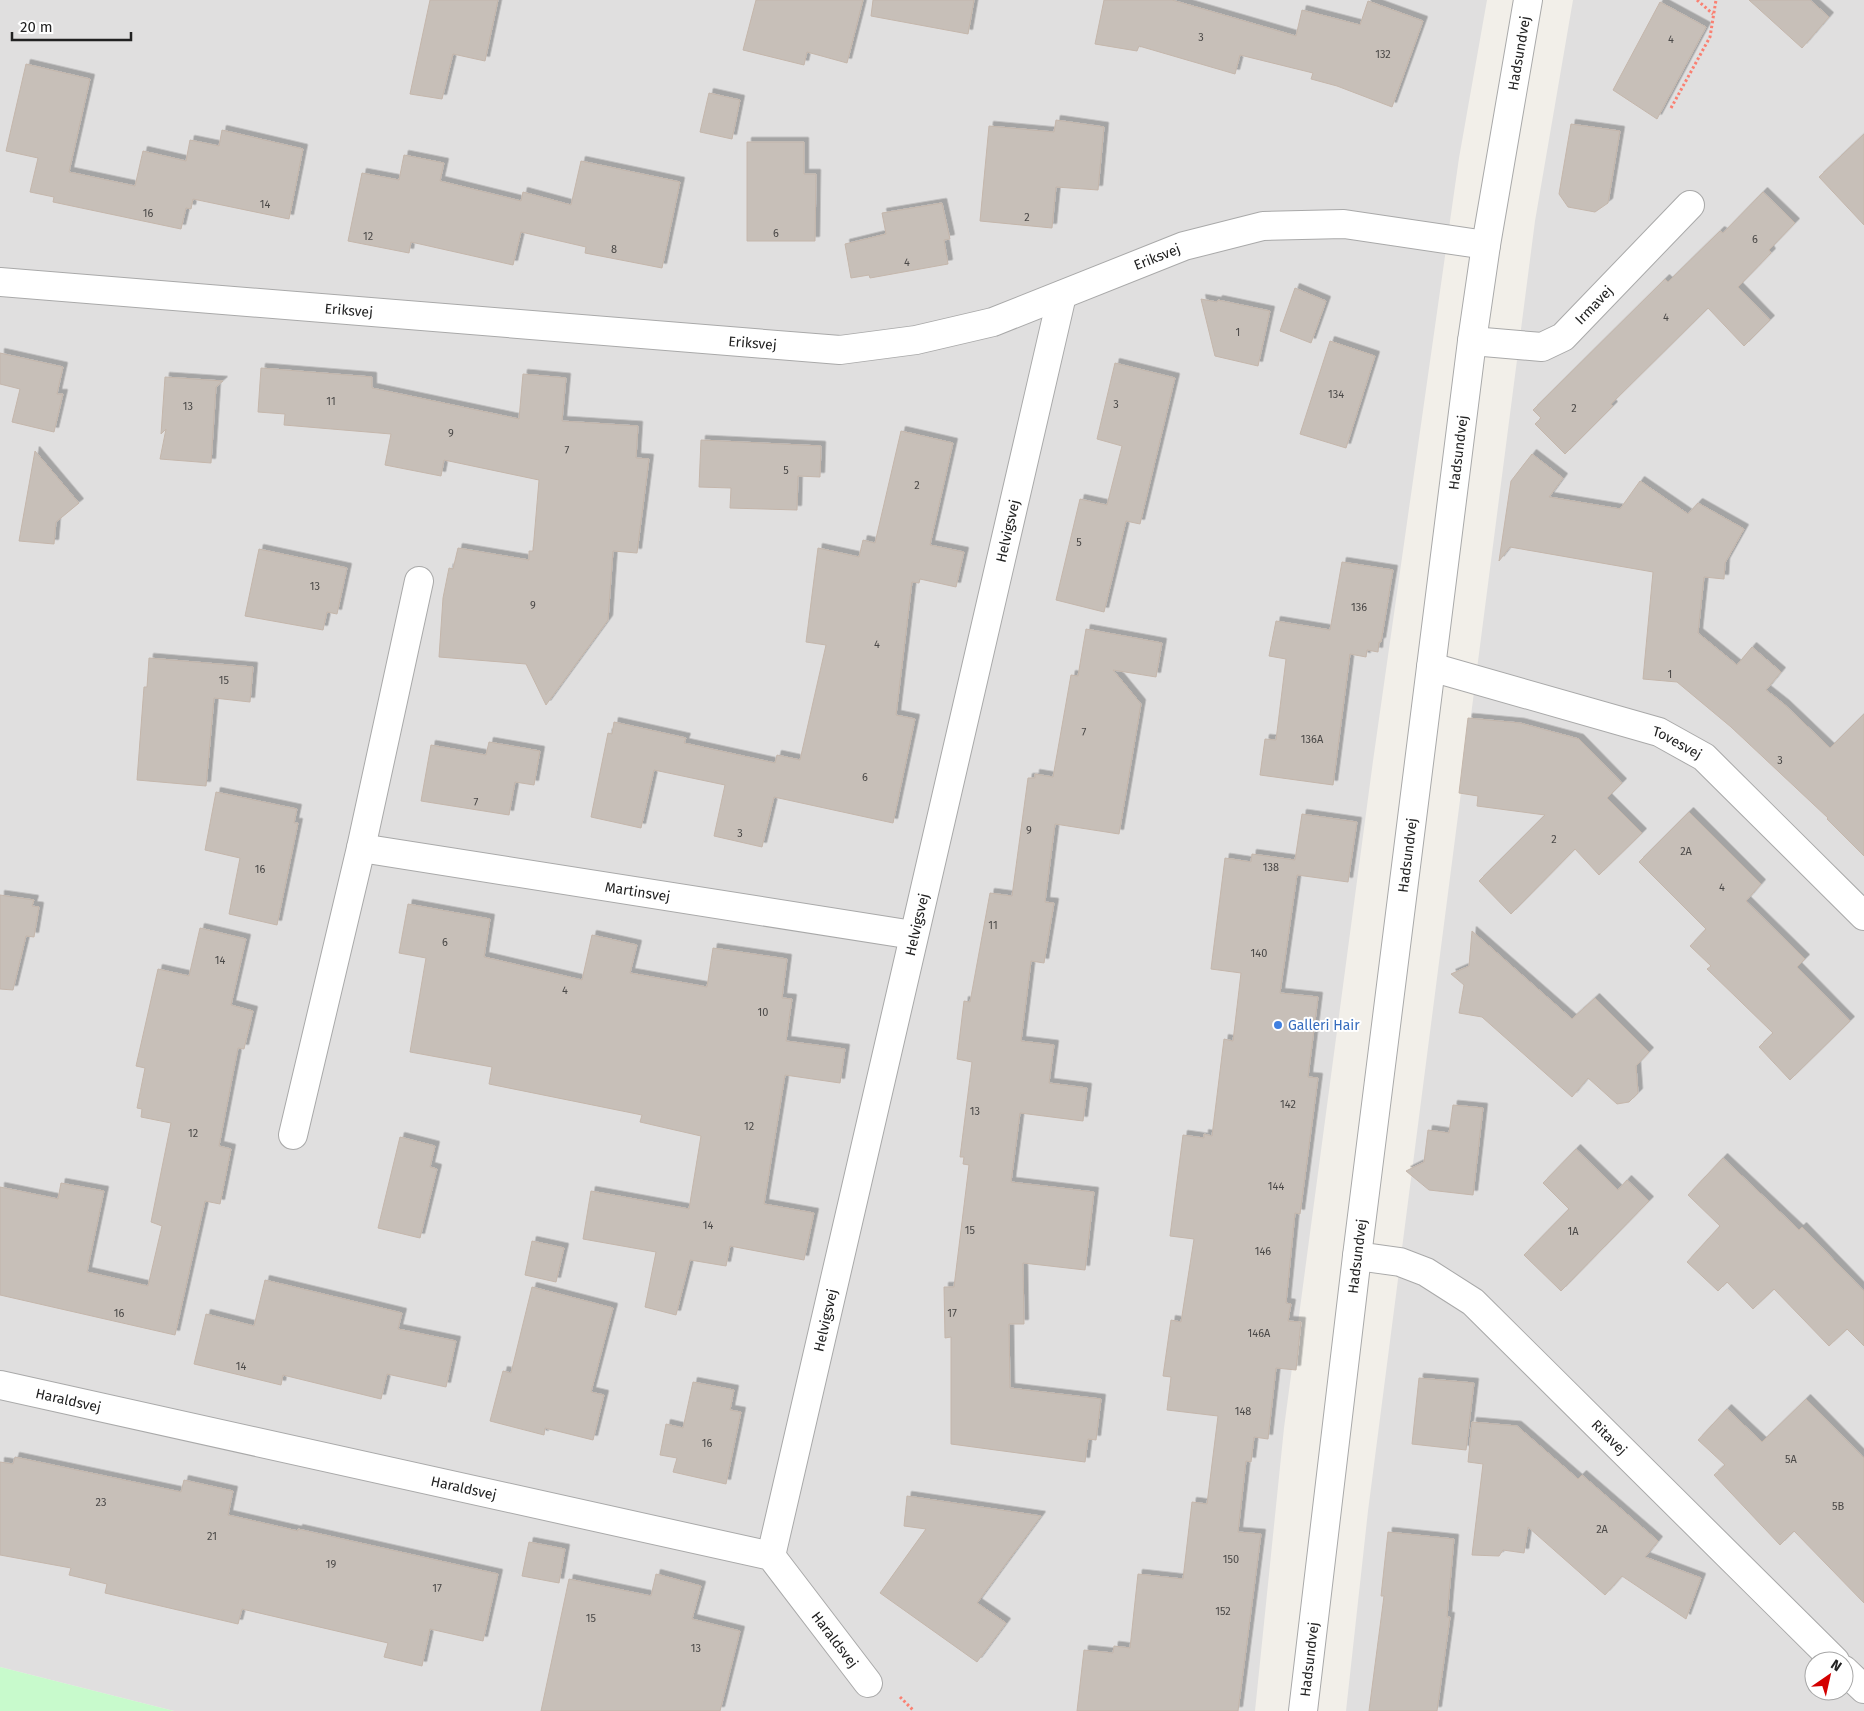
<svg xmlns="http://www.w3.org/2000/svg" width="1864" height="1711" viewBox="0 0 1864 1711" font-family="'Fira Sans',sans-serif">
	<defs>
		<filter id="shadow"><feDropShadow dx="4.5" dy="-4.5" stdDeviation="0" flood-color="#0004"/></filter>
	</defs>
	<rect width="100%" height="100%" fill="#f2efe9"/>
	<g fill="#e0dfdf" fill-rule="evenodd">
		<path d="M 0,0 L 1487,0 L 1459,158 L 1373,761 L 1284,1428 L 1255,1711 L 174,1711 L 0,1667 Z"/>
		<path d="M 1573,0 L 1864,0 L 1864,1711 L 1346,1711 L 1368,1511 L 1535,221 ZM 1814,1661 L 1844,1661 L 1844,1691 L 1814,1691 Z"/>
	</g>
	<path fill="#c8facc" d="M 0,1667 L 174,1711 L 0,1711 Z"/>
	<g fill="#c7bfb8" stroke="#c4b6ab" filter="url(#shadow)">
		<path d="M 430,0 L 498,0 L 485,61 L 453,54 L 442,99 L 410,94 Z"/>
		<path d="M 756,0 L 863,0 L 847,63 L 807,52 L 804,65 L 743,50 Z"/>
		<path d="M 873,0 L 974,0 L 968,34 L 871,16 Z"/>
		<path d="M 1104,0 L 1172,0 L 1296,36 L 1302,10 L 1360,25 L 1368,1 L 1423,21 L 1392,107 L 1337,86 L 1311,79 L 1313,73 L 1240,55 L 1235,74 L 1139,46 L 1137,51 L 1095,44 Z"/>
		<path d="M 1749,0 L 1810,0 L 1829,17 L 1802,48 Z"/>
		<path d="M 1660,2 L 1706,27 L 1657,119 L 1613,90 Z"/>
		<path d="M 26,64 L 90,79 L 69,172 L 135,186 L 143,151 L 186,161 L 190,140 L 219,146 L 222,130 L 303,149 L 289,219 L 193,199 L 191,209 L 186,208 L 181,229 L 53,202 L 54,197 L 30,192 L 38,158 L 6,151 Z"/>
		<path d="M 709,93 L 740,100 L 732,139 L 700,132 Z"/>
		<path d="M 1056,120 L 1104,127 L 1098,190 L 1056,187 L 1052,228 L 980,221 L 989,126 L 1054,132 Z"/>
		<path d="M 1571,124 L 1620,131 L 1608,203 L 1595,212 L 1568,207 L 1559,194 Z"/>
		<path d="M 1864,134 L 1864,225 L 1819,177 Z"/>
		<path d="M 747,142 L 804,142 L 804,174 L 816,174 L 815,241 L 747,241 Z"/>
		<path d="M 404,155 L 444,163 L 440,181 L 521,201 L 523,192 L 571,205 L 581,161 L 680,182 L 662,268 L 585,253 L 586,247 L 521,232 L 513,265 L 411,242 L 409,253 L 348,241 L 362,173 L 399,180 Z"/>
		<path d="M 1763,192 L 1795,223 L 1769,250 L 1771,253 L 1738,287 L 1770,320 L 1744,346 L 1708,308 L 1611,404 L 1613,406 L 1565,454 L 1535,424 L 1541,418 L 1533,410 L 1665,279 L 1668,282 L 1720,231 L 1723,233 Z"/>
		<path d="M 942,203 L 950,239 L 944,240 L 948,264 L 870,278 L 869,275 L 851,278 L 845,244 L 886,234 L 882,213 Z"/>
		<path d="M 1295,288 L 1326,301 L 1311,343 L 1280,331 Z"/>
		<path d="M 1201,299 L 1217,302 L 1218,300 L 1270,311 L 1258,366 L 1215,356 Z"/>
		<path d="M 1330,341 L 1375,356 L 1346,448 L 1300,434 Z"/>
		<path d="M 0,353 L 63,367 L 57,394 L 63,394 L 54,432 L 12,422 L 20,389 L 0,384 Z"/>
		<path d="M 1115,363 L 1175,378 L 1140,524 L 1126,521 L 1104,612 L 1056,600 L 1080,499 L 1107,505 L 1122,446 L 1097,439 Z"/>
		<path d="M 261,368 L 372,377 L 372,388 L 519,419 L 523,374 L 566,378 L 562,421 L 638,426 L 636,458 L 649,459 L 637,553 L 613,551 L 608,620 L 546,705 L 526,664 L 439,657 L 443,598 L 449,568 L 453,569 L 458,548 L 529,560 L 529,551 L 533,551 L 539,480 L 444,460 L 441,476 L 385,465 L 391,434 L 284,425 L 285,414 L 258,412 Z"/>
		<path d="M 165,377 L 223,381 L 216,387 L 211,463 L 160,459 L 166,429 L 161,434 Z"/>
		<path d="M 901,431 L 953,443 L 930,545 L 964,552 L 956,587 L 920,579 L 919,583 L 912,582 L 896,715 L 915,719 L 893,823 L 774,797 L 762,847 L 714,836 L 725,785 L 654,770 L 641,828 L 591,817 L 608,733 L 612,734 L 614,722 L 686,738 L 684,743 L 775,763 L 777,755 L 800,760 L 826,645 L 806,642 L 818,548 L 859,557 L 863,540 L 875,543 Z"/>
		<path d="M 701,440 L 821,446 L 820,477 L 798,476 L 797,510 L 730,508 L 731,488 L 699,487 Z"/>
		<path d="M 35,451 L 79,503 L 56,522 L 54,544 L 19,541 Z"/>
		<path d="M 1532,454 L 1563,478 L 1549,497 L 1620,509 L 1640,481 L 1688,514 L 1698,503 L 1744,529 L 1725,563 L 1724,579 L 1704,577 L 1698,633 L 1737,665 L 1752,647 L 1781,672 L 1766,690 L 1785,705 L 1830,748 L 1864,714 L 1864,856 L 1827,819 L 1828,818 L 1731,727 L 1677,682 L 1643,679 L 1653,572 L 1510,547 L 1499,561 L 1511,481 Z"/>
		<path d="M 259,549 L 347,568 L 337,614 L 327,612 L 323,630 L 245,616 Z"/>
		<path d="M 1342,562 L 1393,570 L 1381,642 L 1379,642 L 1378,652 L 1367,650 L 1366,657 L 1350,654 L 1333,785 L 1260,775 L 1265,739 L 1276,740 L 1286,659 L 1269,656 L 1276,621 L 1330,630 Z"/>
		<path d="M 1086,629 L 1162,643 L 1156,677 L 1113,670 L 1141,704 L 1119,834 L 1055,824 L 1045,902 L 1054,903 L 1044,963 L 1031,961 L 1021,1041 L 1054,1045 L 1049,1083 L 1087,1088 L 1083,1121 L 1020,1113 L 1011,1182 L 1094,1192 L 1085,1270 L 1023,1263 L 1024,1324 L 1009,1324 L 1010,1388 L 1101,1399 L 1096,1440 L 1088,1439 L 1085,1462 L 951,1444 L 951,1337 L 945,1338 L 944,1287 L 954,1287 L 969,1165 L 963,1164 L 964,1157 L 960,1157 L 972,1062 L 957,1059 L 964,1001 L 970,1002 L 990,893 L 1012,896 L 1028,778 L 1035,778 L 1035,774 L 1053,777 L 1071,675 L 1078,676 Z"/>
		<path d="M 149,658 L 253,667 L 250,702 L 214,698 L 206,786 L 137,780 L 144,687 L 147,687 Z"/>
		<path d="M 1468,718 L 1520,723 L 1579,739 L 1622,783 L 1607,798 L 1642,833 L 1599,875 L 1575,849 L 1511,914 L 1479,881 L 1545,815 L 1477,806 L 1478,796 L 1459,793 Z"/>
		<path d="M 489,742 L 540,751 L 534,785 L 515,782 L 509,815 L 421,801 L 431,745 L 486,755 Z"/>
		<path d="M 216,792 L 297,809 L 294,823 L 298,823 L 277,925 L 229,914 L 240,858 L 205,850 Z"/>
		<path d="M 1689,812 L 1761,884 L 1746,901 L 1805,959 L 1797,967 L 1850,1021 L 1790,1080 L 1759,1047 L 1773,1033 L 1707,969 L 1711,966 L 1690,946 L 1706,929 L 1639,862 Z"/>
		<path d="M 1302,814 L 1357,822 L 1348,882 L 1297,875 L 1280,993 L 1318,997 L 1308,1077 L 1318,1078 L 1300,1214 L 1295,1213 L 1286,1303 L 1291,1304 L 1288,1321 L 1301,1322 L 1296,1370 L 1276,1368 L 1268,1439 L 1254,1437 L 1251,1462 L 1246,1461 L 1238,1532 L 1261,1534 L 1238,1711 L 1077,1711 L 1084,1650 L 1113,1653 L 1114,1646 L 1130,1648 L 1138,1574 L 1183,1579 L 1192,1502 L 1207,1504 L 1218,1416 L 1167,1410 L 1171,1377 L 1163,1376 L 1171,1320 L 1181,1322 L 1194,1239 L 1170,1236 L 1183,1135 L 1204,1138 L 1204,1134 L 1212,1136 L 1224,1039 L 1233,1041 L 1241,973 L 1211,969 L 1225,858 L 1251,862 L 1252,854 L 1295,860 Z"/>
		<path d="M 0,895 L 34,900 L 32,906 L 39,907 L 34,937 L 26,936 L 13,990 L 0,989 Z"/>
		<path d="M 408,904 L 490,919 L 484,957 L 582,980 L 592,935 L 637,945 L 630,973 L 707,987 L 713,948 L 787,959 L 782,998 L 792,999 L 786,1041 L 845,1049 L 840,1083 L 785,1075 L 764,1204 L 814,1213 L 804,1260 L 730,1246 L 726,1266 L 690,1260 L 676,1315 L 645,1307 L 656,1252 L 583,1239 L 591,1191 L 689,1209 L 701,1136 L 640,1122 L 642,1115 L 489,1084 L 492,1067 L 410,1052 L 426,958 L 399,953 Z"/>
		<path d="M 200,928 L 246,939 L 231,1005 L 253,1011 L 244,1049 L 238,1048 L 219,1146 L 231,1149 L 220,1204 L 205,1201 L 175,1335 L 0,1295 L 0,1187 L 58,1199 L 61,1183 L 104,1191 L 87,1272 L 148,1286 L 162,1226 L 151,1222 L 171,1123 L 141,1117 L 142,1109 L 137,1108 L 145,1068 L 136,1066 L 158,969 L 189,976 Z"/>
		<path d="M 1472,931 L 1572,1019 L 1595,998 L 1649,1052 L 1636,1066 L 1638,1093 L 1629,1102 L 1617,1104 L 1588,1078 L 1572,1097 L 1482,1017 L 1459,1013 L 1464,985 L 1451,974 L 1469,966 Z"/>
		<path d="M 1453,1105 L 1483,1108 L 1473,1195 L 1429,1190 L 1406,1171 L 1424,1162 L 1428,1130 L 1449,1133 Z"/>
		<path d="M 400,1137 L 435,1146 L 430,1167 L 437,1169 L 420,1238 L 378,1228 Z"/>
		<path d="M 1576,1149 L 1618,1190 L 1627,1180 L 1649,1201 L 1561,1291 L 1524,1255 L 1569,1209 L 1543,1183 Z"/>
		<path d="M 1723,1158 L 1799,1230 L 1802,1227 L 1864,1291 L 1864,1346 L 1847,1329 L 1829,1346 L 1774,1289 L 1753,1309 L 1727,1282 L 1718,1291 L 1687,1262 L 1720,1226 L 1688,1195 Z"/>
		<path d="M 532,1241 L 564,1248 L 556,1282 L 525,1275 Z"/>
		<path d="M 265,1280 L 402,1313 L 398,1329 L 456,1341 L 446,1387 L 387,1374 L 381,1399 L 283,1375 L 281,1385 L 194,1364 L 206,1314 L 254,1326 Z"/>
		<path d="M 532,1287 L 613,1308 L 591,1392 L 604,1395 L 593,1440 L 545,1428 L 544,1435 L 490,1421 L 503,1371 L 511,1373 Z"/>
		<path d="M 1419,1378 L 1474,1383 L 1466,1450 L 1412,1444 Z"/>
		<path d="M 693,1382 L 734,1390 L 730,1410 L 741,1412 L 726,1484 L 673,1472 L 677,1458 L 660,1455 L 666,1424 L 683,1428 Z"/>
		<path d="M 1806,1399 L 1864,1458 L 1864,1603 L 1794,1531 L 1780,1545 L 1714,1475 L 1725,1465 L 1698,1440 L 1727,1409 L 1762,1442 Z"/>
		<path d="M 1472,1422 L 1517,1426 L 1578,1479 L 1582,1475 L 1658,1541 L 1645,1557 L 1701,1578 L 1686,1619 L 1622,1576 L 1605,1595 L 1528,1527 L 1524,1553 L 1503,1550 L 1499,1556 L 1472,1555 L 1483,1464 L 1468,1462 Z"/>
		<path d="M 15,1457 L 181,1492 L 184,1480 L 233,1491 L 228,1515 L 298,1531 L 298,1529 L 498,1574 L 483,1641 L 430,1629 L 422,1666 L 384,1657 L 388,1643 L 242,1609 L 238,1624 L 105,1593 L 107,1584 L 69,1575 L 71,1568 L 0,1555 L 0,1462 L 13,1464 Z"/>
		<path d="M 907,1496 L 1041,1516 L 977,1603 L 1006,1623 L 977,1662 L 880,1593 L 926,1529 L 904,1526 Z"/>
		<path d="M 1388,1532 L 1454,1539 L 1447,1617 L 1450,1617 L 1437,1711 L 1369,1711 L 1384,1596 L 1381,1596 Z"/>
		<path d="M 529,1542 L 565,1549 L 559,1583 L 522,1576 Z"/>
		<path d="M 656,1574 L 701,1586 L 692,1619 L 740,1631 L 720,1711 L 541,1711 L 569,1579 L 651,1596 Z"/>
	</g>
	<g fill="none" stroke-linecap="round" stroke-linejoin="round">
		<g stroke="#a9a9a9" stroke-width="30">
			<g id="minor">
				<path id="s1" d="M 0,282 L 840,350 L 916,340 L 993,322 L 1184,246 L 1263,226 L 1344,224 L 1486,245"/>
				<path id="s2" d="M 1472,341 L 1542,347 L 1563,337 L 1690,205"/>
				<path id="s3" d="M 1431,667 L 1659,732 L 1704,757 L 1864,916"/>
				<path id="s4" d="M 361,848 L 913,935"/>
				<path d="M 293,1135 L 361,848 L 419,581"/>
				<path id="s5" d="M 1357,1256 L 1400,1262 L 1426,1272 L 1473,1302 L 1835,1661"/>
				<path id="s6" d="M 0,1385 L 771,1556 L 868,1683"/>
				<path id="s7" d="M 771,1556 L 1062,295"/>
				<path d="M 1844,1670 L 1864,1689"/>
				<path id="s8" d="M 1303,1711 L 1357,1256 L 1472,341 L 1486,245 L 1528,0"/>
			</g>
		</g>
		<g stroke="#fa8072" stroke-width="3" stroke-dasharray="2.5 2.5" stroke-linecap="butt">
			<path d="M 1697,0 L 1713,14"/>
			<path d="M 1671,108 L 1710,37 L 1716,0"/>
			<path d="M 900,1697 L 914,1711"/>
		</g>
		<use href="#minor" stroke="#fff" stroke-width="28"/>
	</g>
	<circle fill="#3f7fe0" stroke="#fff" stroke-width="2" cx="1278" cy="1025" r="5"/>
	<g text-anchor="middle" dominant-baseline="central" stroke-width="4" stroke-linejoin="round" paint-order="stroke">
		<g font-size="11" fill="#4b4948">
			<text x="1201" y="37">3</text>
			<text x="1671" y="39">4</text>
			<text x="1383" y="54">132</text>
			<text x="265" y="204">14</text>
			<text x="148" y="213">16</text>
			<text x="1027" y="217">2</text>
			<text x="776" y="233">6</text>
			<text x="368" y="236">12</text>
			<text x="1755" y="239">6</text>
			<text x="614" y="249">8</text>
			<text x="907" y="262">4</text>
			<text x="1666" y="317">4</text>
			<text x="1238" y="332">1</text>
			<text x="1336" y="394">134</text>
			<text x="331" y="401">11</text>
			<text x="1116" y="404">3</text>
			<text x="188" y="406">13</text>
			<text x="1574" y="408">2</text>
			<text x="451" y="433">9</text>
			<text x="567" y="450">7</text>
			<text x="786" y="470">5</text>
			<text x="917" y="485">2</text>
			<text x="1079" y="542">5</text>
			<text x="315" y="586">13</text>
			<text x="533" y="605">9</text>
			<text x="1359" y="607">136</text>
			<text x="877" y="644">4</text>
			<text x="1670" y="674">1</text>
			<text x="224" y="680">15</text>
			<text x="1084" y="732">7</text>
			<text x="1312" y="739">136A</text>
			<text x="1780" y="760">3</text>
			<text x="865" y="777">6</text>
			<text x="476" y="802">7</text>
			<text x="1029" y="830">9</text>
			<text x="740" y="833">3</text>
			<text x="1554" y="839">2</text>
			<text x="1686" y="851">2A</text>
			<text x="1271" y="867">138</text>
			<text x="260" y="869">16</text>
			<text x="1722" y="887">4</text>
			<text x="993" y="925">11</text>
			<text x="445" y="942">6</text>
			<text x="1259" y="953">140</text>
			<text x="220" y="960">14</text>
			<text x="565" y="990">4</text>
			<text x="763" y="1012">10</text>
			<text x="1288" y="1104">142</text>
			<text x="975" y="1111">13</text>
			<text x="749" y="1126">12</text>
			<text x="193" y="1133">12</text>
			<text x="1276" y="1186">144</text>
			<text x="708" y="1225">14</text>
			<text x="970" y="1230">15</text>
			<text x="1573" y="1231">1A</text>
			<text x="1263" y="1251">146</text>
			<text x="119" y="1313">16</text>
			<text x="952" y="1313">17</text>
			<text x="1259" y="1333">146A</text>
			<text x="241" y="1366">14</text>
			<text x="1243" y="1411">148</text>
			<text x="707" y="1443">16</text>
			<text x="1791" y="1459">5A</text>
			<text x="101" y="1502">23</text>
			<text x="1838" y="1506">5B</text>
			<text x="1602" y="1529">2A</text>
			<text x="212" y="1536">21</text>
			<text x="1231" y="1559">150</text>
			<text x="331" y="1564">19</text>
			<text x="437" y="1588">17</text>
			<text x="1223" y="1611">152</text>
			<text x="591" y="1618">15</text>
			<text x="696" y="1648">13</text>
		</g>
		<g font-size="14" fill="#222" stroke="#fff">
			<text stroke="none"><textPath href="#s8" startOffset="1672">Hadsundvej</textPath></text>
			<text stroke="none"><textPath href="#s1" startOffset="1175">Eriksvej</textPath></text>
			<text stroke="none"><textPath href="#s2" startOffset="138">Irmavej</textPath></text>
			<text stroke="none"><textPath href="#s1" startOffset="350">Eriksvej</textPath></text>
			<text stroke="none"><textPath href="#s1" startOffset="755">Eriksvej</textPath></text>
			<text stroke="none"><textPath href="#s8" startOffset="1268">Hadsundvej</textPath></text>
			<text stroke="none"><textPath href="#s7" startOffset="1052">Helvigsvej</textPath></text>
			<text stroke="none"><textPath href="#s3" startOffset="258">Tovesvej</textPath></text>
			<text stroke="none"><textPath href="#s8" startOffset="862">Hadsundvej</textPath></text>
			<text stroke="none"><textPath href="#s4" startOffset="280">Martinsvej</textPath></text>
			<text stroke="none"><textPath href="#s7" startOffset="648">Helvigsvej</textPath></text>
			<text stroke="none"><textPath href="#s8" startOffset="458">Hadsundvej</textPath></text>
			<text stroke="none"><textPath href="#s7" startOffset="242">Helvigsvej</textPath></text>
			<text stroke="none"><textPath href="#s6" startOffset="70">Haraldsvej</textPath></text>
			<text stroke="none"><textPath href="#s5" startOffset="319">Ritavej</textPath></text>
			<text stroke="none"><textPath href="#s6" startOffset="475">Haraldsvej</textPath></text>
			<text stroke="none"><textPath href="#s6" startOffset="895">Haraldsvej</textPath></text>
			<text stroke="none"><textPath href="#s8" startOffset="52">Hadsundvej</textPath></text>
		</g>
		<g font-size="14" fill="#366cbe" stroke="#fff" text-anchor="start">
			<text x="1288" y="1025">Galleri Hair</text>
		</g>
	</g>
	<g transform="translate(1829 1676) rotate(34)"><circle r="24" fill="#ffffff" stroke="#a7a7a7"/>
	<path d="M0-4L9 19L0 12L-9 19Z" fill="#d40000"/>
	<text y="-8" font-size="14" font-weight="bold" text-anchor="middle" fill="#222222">N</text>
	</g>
	<path d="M12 32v8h119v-8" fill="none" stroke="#222222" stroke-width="2.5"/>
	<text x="20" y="32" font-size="15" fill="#222222" stroke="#ffffff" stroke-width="4" paint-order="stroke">20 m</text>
</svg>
